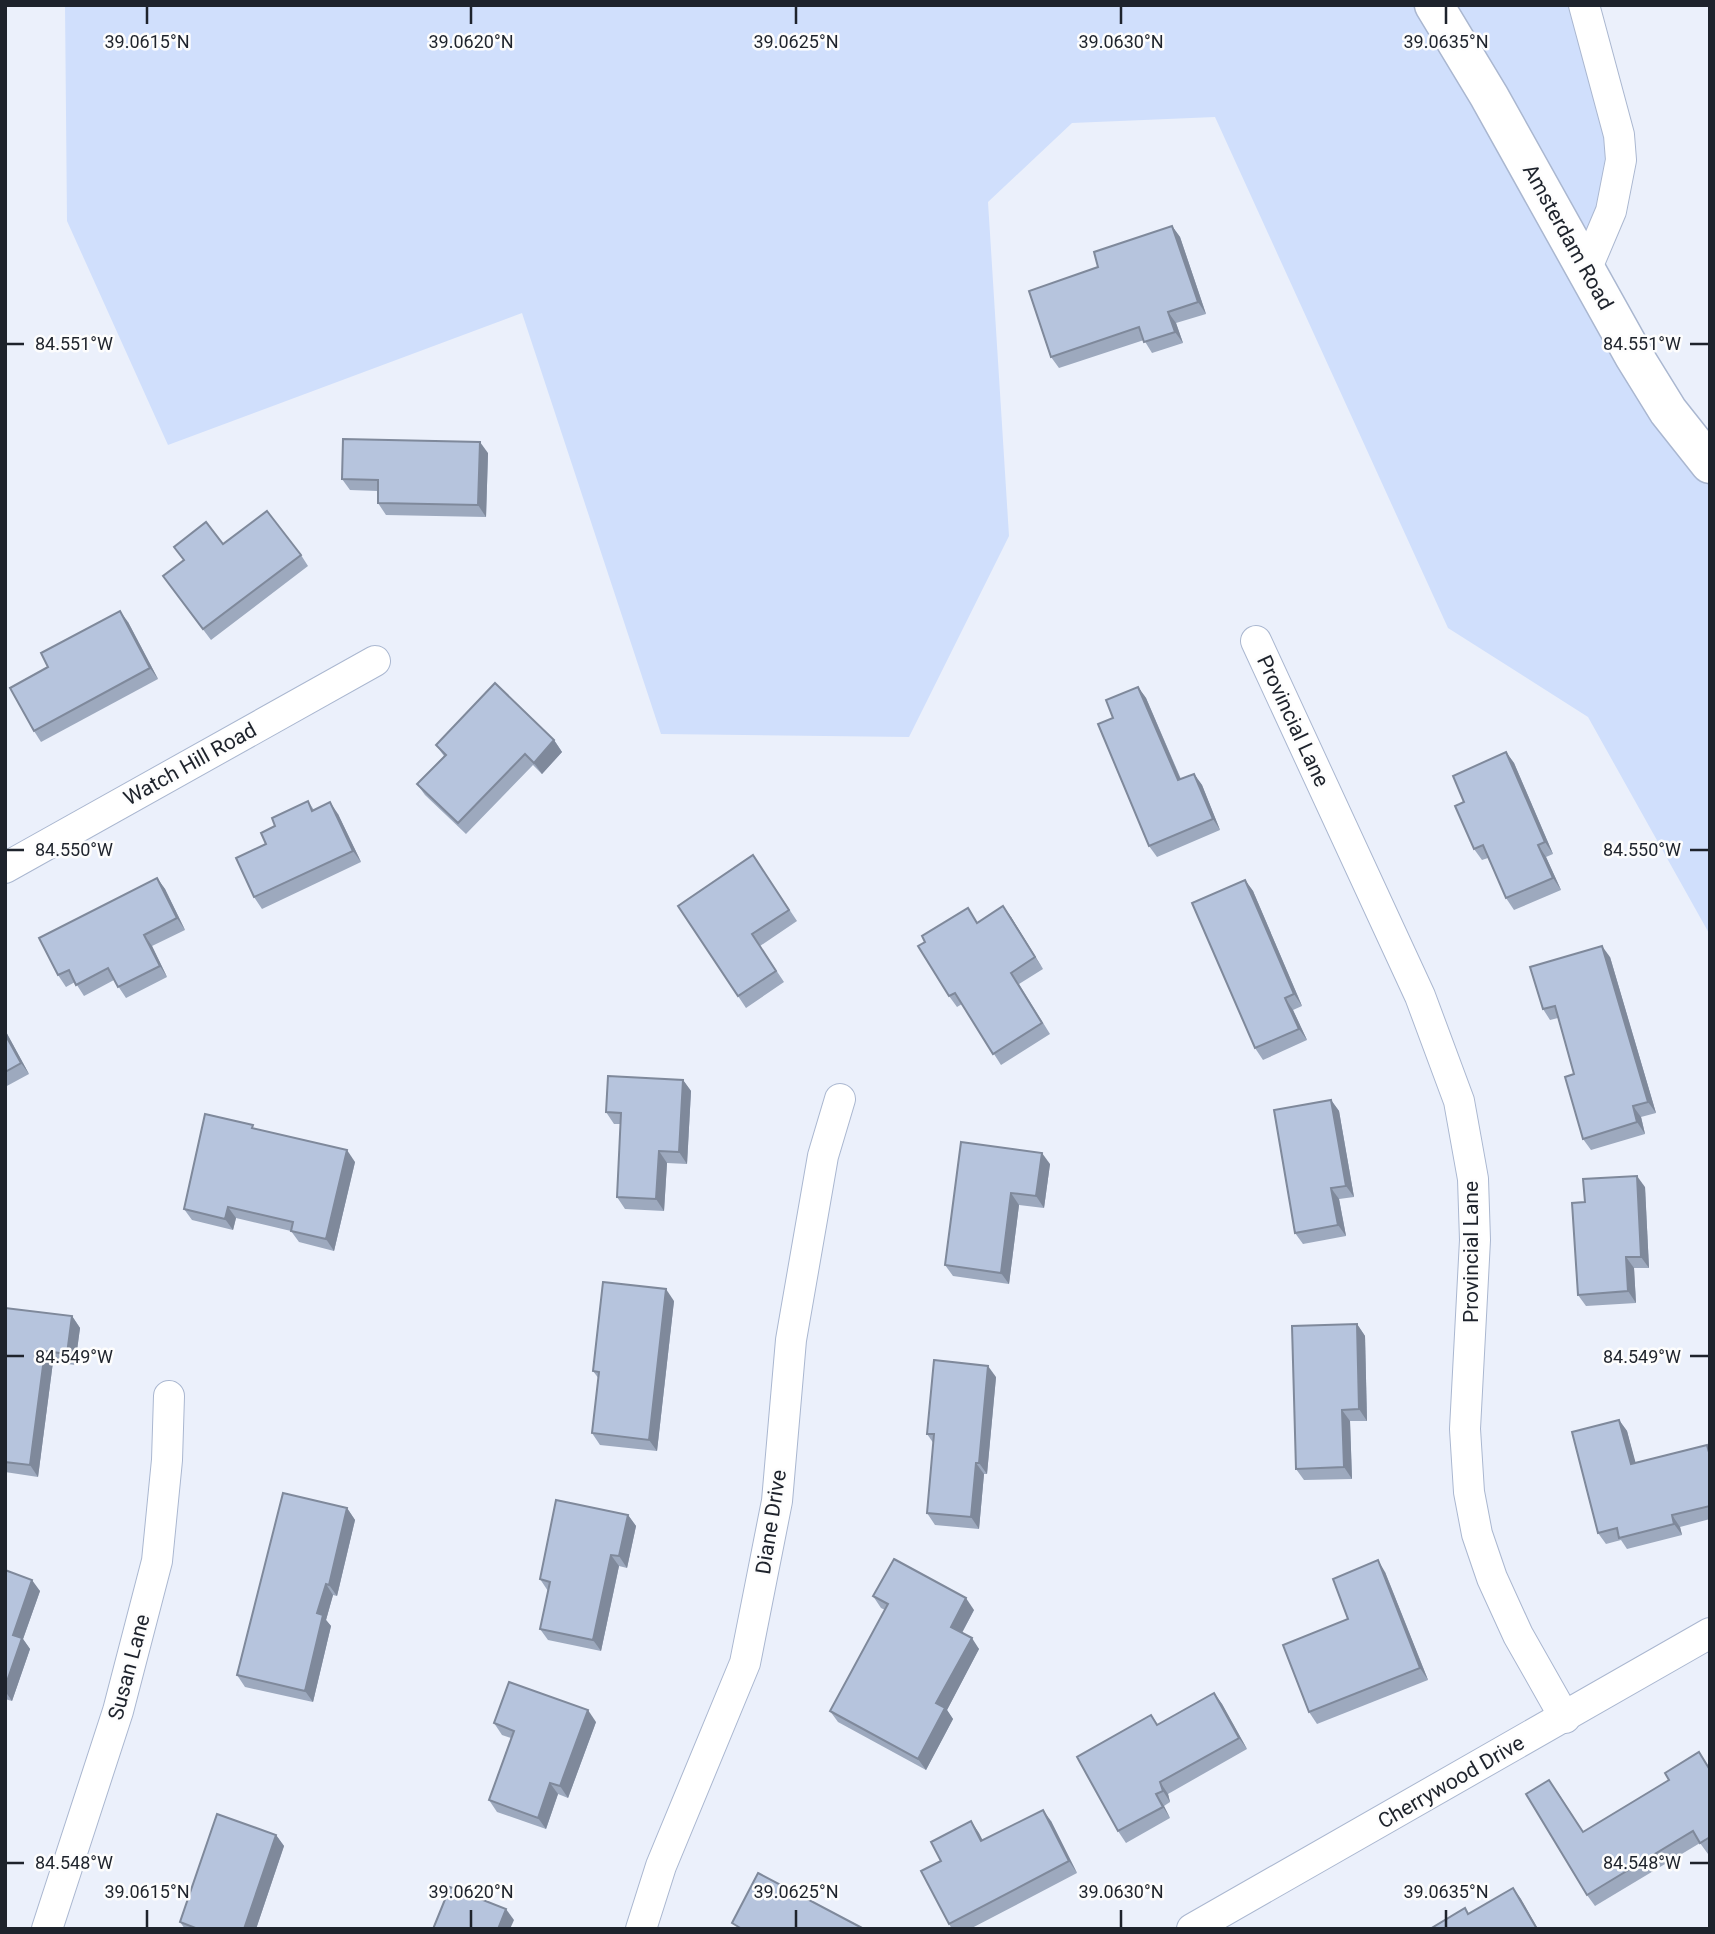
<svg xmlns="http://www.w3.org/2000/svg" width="1715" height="1934" viewBox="0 0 1715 1934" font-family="Roboto,sans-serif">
	<rect width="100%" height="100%" fill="#ebf0fb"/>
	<path fill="#d0dffc" d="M 65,5 L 1584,5 L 1619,135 L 1586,270 L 1710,464 L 1710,935 L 1588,717 L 1448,628 L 1215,117 L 1072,123 L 988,202 L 1009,536 L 909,737 L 661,734 L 522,313 L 168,445 L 67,221 Z"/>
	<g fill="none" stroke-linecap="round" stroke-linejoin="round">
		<g stroke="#aab7d0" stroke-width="32">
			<g id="minor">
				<path d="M 1584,5 L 1619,135 L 1621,160 L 1611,211 L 1586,270"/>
				<path d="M 1256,641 L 1420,996 L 1459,1101 L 1473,1179 L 1475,1240 L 1465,1429 L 1469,1492 L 1477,1534 L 1492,1578 L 1518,1635 L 1565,1718"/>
				<path d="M 5,868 L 375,661"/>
				<path d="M 47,1929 L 118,1711 L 157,1561 L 167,1460 L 169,1396"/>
				<path d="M 641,1929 L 661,1866 L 745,1663 L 777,1501 L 791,1340 L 823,1156 L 840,1099"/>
				<path d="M 1192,1929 L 1710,1633"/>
			</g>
		</g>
		<g stroke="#aab7d0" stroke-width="41">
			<path id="tertiary" d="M 1434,5 L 1489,96 L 1634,356 L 1668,411 L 1710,464"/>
		</g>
		<use href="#minor" stroke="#fff" stroke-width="30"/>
		<use href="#tertiary" stroke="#fff" stroke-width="38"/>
	</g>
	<g fill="#9da9be">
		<path d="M 1172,226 L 1180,237 L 1206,314 L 1176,323 L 1183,343 L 1152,353 L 1144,340 L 1059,368 L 1051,357 L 1098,267 Z"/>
		<path d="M 488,453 L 486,517 L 386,515 L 378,503 L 378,491 L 350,490 L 342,479 Z"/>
		<path d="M 223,544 L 301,555 L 308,566 L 211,640 L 171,587 L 184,560 L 174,547 Z"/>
		<path d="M 128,622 L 158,679 L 41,742 L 34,731 Z"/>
		<path d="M 1138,687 L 1146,698 L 1181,779 L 1194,774 L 1202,785 L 1220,830 L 1157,857 L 1149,846 L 1113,718 Z"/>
		<path d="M 554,740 L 562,752 L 542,774 L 533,765 L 466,834 L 425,795 L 417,784 L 444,756 L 436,745 Z"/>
		<path d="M 1506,752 L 1514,763 L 1553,854 L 1546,857 L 1561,890 L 1514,910 L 1506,898 L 1488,858 L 1482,860 L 1474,849 L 1464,802 Z"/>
		<path d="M 308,801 L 314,810 L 338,814 L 361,862 L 262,909 L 254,897 L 266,844 L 275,826 Z"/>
		<path d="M 753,855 L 797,921 L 760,946 L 784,982 L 746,1008 L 678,906 Z"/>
		<path d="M 157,878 L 165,889 L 185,930 L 152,946 L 167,977 L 126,998 L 114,980 L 84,996 L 75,982 L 66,987 L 58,975 Z"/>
		<path d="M 1245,880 L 1253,891 L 1302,1006 L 1293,1010 L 1307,1040 L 1263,1060 L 1255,1048 Z"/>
		<path d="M 1011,917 L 1043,969 L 1019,984 L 1050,1034 L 1001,1065 L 962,1004 L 957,1007 L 949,996 L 978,922 Z"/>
		<path d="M 1610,957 L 1656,1113 L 1641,1117 L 1645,1134 L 1591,1150 L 1583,1139 L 1574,1074 L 1558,1018 L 1550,1020 L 1543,1009 Z"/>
		<path d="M 5,1030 L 29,1074 L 5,1087 Z"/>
		<path d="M 683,1080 L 691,1091 L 687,1164 L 667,1163 L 664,1211 L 625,1209 L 617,1197 L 621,1124 L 614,1124 L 606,1112 Z"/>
		<path d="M 1331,1100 L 1339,1111 L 1354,1197 L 1339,1199 L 1346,1236 L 1303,1244 L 1295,1233 Z"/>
		<path d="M 256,1129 L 355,1162 L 334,1251 L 299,1242 L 291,1231 L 236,1218 L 233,1230 L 192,1220 L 184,1209 Z"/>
		<path d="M 961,1142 L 1050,1164 L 1044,1208 L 1019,1205 L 1009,1284 L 953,1276 L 945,1265 Z"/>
		<path d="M 1645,1187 L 1649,1268 L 1634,1268 L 1636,1303 L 1586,1306 L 1578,1295 L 1585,1202 Z"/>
		<path d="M 674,1301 L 657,1451 L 600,1445 L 592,1433 L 599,1379 L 593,1371 Z"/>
		<path d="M 5,1308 L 72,1316 L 80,1328 L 75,1365 L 53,1362 L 38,1477 L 5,1472 Z"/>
		<path d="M 1357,1324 L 1365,1336 L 1367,1421 L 1350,1421 L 1352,1479 L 1304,1480 L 1296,1469 Z"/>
		<path d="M 996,1377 L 987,1474 L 984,1474 L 979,1529 L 935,1525 L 927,1513 L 934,1444 L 927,1434 Z"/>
		<path d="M 1619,1420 L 1627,1431 L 1635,1463 L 1710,1449 L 1710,1519 L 1680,1527 L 1682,1535 L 1627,1549 L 1621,1540 L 1606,1544 L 1598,1533 Z"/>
		<path d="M 347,1508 L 355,1520 L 337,1596 L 333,1595 L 326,1620 L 331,1626 L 313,1702 L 245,1687 L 237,1675 Z"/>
		<path d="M 628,1515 L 636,1526 L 627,1568 L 619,1566 L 601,1651 L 548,1640 L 540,1629 L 548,1591 L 540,1579 Z"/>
		<path d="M 5,1570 L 40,1591 L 23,1639 L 30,1649 L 12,1701 L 5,1699 Z"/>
		<path d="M 1385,1572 L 1428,1680 L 1317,1724 L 1309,1712 L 1348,1619 Z"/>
		<path d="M 873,1596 L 974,1610 L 962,1633 L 979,1649 L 947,1710 L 953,1719 L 926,1770 L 838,1722 L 830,1711 L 885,1610 L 881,1608 Z"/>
		<path d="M 1214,1693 L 1222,1704 L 1247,1749 L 1168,1794 L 1170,1802 L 1164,1806 L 1170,1818 L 1126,1843 L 1118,1831 L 1151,1715 L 1158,1725 Z"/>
		<path d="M 596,1722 L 568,1798 L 558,1794 L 546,1829 L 497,1812 L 489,1800 L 511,1738 L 502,1735 L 494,1723 Z"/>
		<path d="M 1710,1768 L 1710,1853 L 1708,1854 L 1700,1843 L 1595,1906 L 1587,1895 L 1557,1791 L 1583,1832 Z"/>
		<path d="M 971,1821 L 983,1841 L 1051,1821 L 1077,1873 L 970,1929 L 952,1929 L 949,1924 L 941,1861 Z"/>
		<path d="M 276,1835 L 284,1846 L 256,1929 L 185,1929 L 180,1922 Z"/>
	</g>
	<g fill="#7f899b">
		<path d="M 1172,226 L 1180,237 L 1206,314 L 1198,302 Z"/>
		<path d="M 1168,312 L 1176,323 L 1183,343 L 1175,332 Z"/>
		<path d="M 480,442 L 488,453 L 486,517 L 478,505 Z"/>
		<path d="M 120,611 L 128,622 L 158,679 L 150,668 Z"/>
		<path d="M 1138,687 L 1146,698 L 1186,792 L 1178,780 Z"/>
		<path d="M 554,740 L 562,752 L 542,774 L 534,763 Z"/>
		<path d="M 1506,752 L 1514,763 L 1553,854 L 1545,842 Z"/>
		<path d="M 1194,774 L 1202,785 L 1220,830 L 1213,819 Z"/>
		<path d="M 330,802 L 338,814 L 361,862 L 353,851 Z"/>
		<path d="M 1538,845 L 1546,857 L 1561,890 L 1553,878 Z"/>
		<path d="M 157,878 L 165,889 L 185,930 L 177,918 Z"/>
		<path d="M 1245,880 L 1253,891 L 1302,1006 L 1294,994 Z"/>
		<path d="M 1003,906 L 1011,917 L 1043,969 L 1035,957 Z"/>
		<path d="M 144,935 L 152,946 L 167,977 L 160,966 Z"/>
		<path d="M 1602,946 L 1610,957 L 1656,1113 L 1648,1102 Z"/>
		<path d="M 1285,998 L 1293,1010 L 1307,1040 L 1299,1029 Z"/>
		<path d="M 5,1030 L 29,1074 L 21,1063 L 5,1034 Z"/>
		<path d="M 683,1080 L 691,1091 L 687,1164 L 679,1152 Z"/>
		<path d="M 1331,1100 L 1339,1111 L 1354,1197 L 1346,1186 Z"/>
		<path d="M 1633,1106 L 1641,1117 L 1645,1134 L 1637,1122 Z"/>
		<path d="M 347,1150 L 355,1162 L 334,1251 L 326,1239 Z"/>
		<path d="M 659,1151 L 667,1163 L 664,1211 L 656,1199 Z"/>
		<path d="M 1042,1153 L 1050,1164 L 1044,1208 L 1036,1196 Z"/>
		<path d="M 1637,1176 L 1645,1187 L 1649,1268 L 1641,1257 Z"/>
		<path d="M 1331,1188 L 1339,1199 L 1346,1236 L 1338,1225 Z"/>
		<path d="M 1011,1193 L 1019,1205 L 1009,1284 L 1001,1273 Z"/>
		<path d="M 228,1207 L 236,1218 L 233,1230 L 225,1219 Z"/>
		<path d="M 1626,1257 L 1634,1268 L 1636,1303 L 1628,1291 Z"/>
		<path d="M 666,1289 L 674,1301 L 657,1451 L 649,1440 Z"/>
		<path d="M 72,1316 L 80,1328 L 75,1365 L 67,1354 Z"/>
		<path d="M 1357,1324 L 1365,1336 L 1367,1421 L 1359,1409 Z"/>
		<path d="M 45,1351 L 53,1362 L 38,1477 L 30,1465 Z"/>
		<path d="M 988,1366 L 996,1377 L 987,1474 L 979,1463 Z"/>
		<path d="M 1342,1410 L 1350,1421 L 1352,1479 L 1344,1467 Z"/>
		<path d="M 1619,1420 L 1627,1431 L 1639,1475 L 1631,1464 Z"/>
		<path d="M 976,1463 L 984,1474 L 979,1529 L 971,1517 Z"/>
		<path d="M 347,1508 L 355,1520 L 337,1596 L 329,1585 Z"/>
		<path d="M 628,1515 L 636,1526 L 627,1568 L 619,1556 Z"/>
		<path d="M 1672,1515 L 1680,1527 L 1682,1535 L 1674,1524 Z"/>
		<path d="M 611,1555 L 619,1566 L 601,1651 L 593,1640 Z"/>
		<path d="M 1378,1560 L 1385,1572 L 1428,1680 L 1420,1668 Z"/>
		<path d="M 32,1580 L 40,1591 L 23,1639 L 30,1649 L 12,1701 L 5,1691 L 5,1687 L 13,1635 Z"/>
		<path d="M 326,1584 L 333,1595 L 326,1620 L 331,1626 L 313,1702 L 305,1691 L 317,1613 Z"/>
		<path d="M 966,1598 L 974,1610 L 959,1638 L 951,1627 Z"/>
		<path d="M 972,1638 L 979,1649 L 947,1710 L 953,1719 L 926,1770 L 918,1759 L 936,1703 Z"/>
		<path d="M 1214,1693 L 1222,1704 L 1247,1749 L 1239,1738 Z"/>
		<path d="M 588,1710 L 596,1722 L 568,1798 L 560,1786 Z"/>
		<path d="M 1160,1782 L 1168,1794 L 1170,1802 L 1163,1791 Z"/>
		<path d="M 550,1783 L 558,1794 L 546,1829 L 538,1818 Z"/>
		<path d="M 1156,1794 L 1164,1806 L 1170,1818 L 1163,1807 Z"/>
		<path d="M 1043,1810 L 1051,1821 L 1077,1873 L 1069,1861 Z"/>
		<path d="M 971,1821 L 979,1833 L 989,1853 L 981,1841 Z"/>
		<path d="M 276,1835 L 284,1846 L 256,1929 L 244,1929 Z"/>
		<path d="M 1513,1888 L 1521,1899 L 1538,1929 L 1537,1929 Z"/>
		<path d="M 506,1909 L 514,1920 L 510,1929 L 498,1929 Z"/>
	</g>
	<g fill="#b6c4dd" stroke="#7f899b" stroke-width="2">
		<path d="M 1172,226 L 1198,302 L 1168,312 L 1175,332 L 1144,342 L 1139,327 L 1051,357 L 1029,291 L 1098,267 L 1094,252 Z"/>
		<path d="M 343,439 L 480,442 L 478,505 L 378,503 L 378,480 L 342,479 Z"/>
		<path d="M 267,511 L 301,555 L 203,629 L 163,576 L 184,560 L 174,547 L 206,522 L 223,544 Z"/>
		<path d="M 120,611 L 150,668 L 34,731 L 10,688 L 48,667 L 41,653 Z"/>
		<path d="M 495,683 L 554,740 L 534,763 L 525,754 L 458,823 L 417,784 L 446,755 L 436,745 Z"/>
		<path d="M 1138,687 L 1178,780 L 1194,774 L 1213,819 L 1149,846 L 1098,724 L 1113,718 L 1106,700 Z"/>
		<path d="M 1506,752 L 1545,842 L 1538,845 L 1553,878 L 1506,898 L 1483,845 L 1474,849 L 1455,806 L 1464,802 L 1453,776 Z"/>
		<path d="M 308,801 L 312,811 L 330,802 L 353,851 L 254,897 L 236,858 L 266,844 L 261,833 L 275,826 L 272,818 Z"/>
		<path d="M 753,855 L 789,910 L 752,934 L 776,971 L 738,996 L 678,906 Z"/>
		<path d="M 157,878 L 177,918 L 144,935 L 160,966 L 118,987 L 108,968 L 76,985 L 69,970 L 58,975 L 39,938 Z"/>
		<path d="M 1245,880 L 1294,994 L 1285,998 L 1299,1029 L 1255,1048 L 1192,903 Z"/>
		<path d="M 1003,906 L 1035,957 L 1011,973 L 1042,1023 L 993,1054 L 955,993 L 949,996 L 918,946 L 925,942 L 922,936 L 968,908 L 977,923 Z"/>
		<path d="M 1602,946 L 1648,1102 L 1633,1106 L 1637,1122 L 1583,1139 L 1565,1077 L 1574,1074 L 1555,1006 L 1543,1009 L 1530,967 Z"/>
		<path d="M 5,1034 L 21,1063 L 5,1072 Z"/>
		<path d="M 608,1076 L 683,1080 L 679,1152 L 659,1151 L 656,1199 L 617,1197 L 621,1113 L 606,1112 Z"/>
		<path d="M 1331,1100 L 1346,1186 L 1331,1188 L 1338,1225 L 1295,1233 L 1274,1110 Z"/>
		<path d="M 205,1114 L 253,1125 L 252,1128 L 347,1150 L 326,1239 L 291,1231 L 293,1222 L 228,1207 L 225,1219 L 184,1209 Z"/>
		<path d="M 961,1142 L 1042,1153 L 1036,1196 L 1011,1193 L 1001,1273 L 945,1265 Z"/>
		<path d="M 1637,1176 L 1641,1257 L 1626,1257 L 1628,1291 L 1578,1295 L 1572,1203 L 1585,1202 L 1583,1179 Z"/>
		<path d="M 603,1282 L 666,1289 L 649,1440 L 592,1433 L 599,1372 L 593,1371 Z"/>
		<path d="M 5,1308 L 72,1316 L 67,1354 L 45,1351 L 30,1465 L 5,1462 Z"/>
		<path d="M 1357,1324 L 1359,1409 L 1342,1410 L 1344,1467 L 1296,1469 L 1292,1326 Z"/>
		<path d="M 934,1360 L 988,1366 L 979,1463 L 976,1463 L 971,1517 L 927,1513 L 934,1434 L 927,1434 Z"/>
		<path d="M 1619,1420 L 1631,1464 L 1707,1445 L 1710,1456 L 1710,1506 L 1672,1515 L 1674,1524 L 1619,1538 L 1617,1528 L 1598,1533 L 1572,1432 Z"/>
		<path d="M 283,1493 L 347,1508 L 329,1585 L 326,1584 L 317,1613 L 323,1615 L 305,1691 L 237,1675 Z"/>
		<path d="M 556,1500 L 628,1515 L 619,1556 L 611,1555 L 593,1640 L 540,1629 L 550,1582 L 540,1579 Z"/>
		<path d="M 894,1559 L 966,1598 L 951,1627 L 972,1638 L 936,1703 L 945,1708 L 918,1759 L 830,1711 L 888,1604 L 873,1596 Z"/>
		<path d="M 1378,1560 L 1420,1668 L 1309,1712 L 1283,1645 L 1348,1619 L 1333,1579 Z"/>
		<path d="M 5,1570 L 32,1580 L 13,1635 L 22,1638 L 5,1687 Z"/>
		<path d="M 509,1682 L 588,1710 L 560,1786 L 550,1783 L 538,1818 L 489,1800 L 514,1731 L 494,1723 Z"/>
		<path d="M 1214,1693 L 1239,1738 L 1160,1782 L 1163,1791 L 1156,1794 L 1163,1807 L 1118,1831 L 1077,1757 L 1151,1715 L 1157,1725 Z"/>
		<path d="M 1699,1752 L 1710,1770 L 1710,1837 L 1700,1843 L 1693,1831 L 1587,1895 L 1526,1794 L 1549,1780 L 1583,1832 L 1669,1780 L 1665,1773 Z"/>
		<path d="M 1043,1810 L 1069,1861 L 949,1924 L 921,1871 L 941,1861 L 931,1842 L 971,1821 L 981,1841 Z"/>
		<path d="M 217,1814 L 276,1835 L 244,1929 L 198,1929 L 180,1922 Z"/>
		<path d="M 758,1873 L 864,1929 L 742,1929 L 732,1923 Z"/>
		<path d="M 450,1887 L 506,1909 L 498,1929 L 433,1929 Z"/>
		<path d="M 1513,1888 L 1537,1929 L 1430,1929 L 1465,1908 L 1468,1914 Z"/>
	</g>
	<path fill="none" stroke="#1e232c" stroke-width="2.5" d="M 147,7 L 147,24M 471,7 L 471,24M 796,7 L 796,24M 1121,7 L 1121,24M 1446,7 L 1446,24M 7,344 L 24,344M 1690,344 L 1708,344M 7,850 L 24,850M 1690,850 L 1708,850M 7,1356 L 24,1356M 1690,1356 L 1708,1356M 7,1863 L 24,1863M 1690,1863 L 1708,1863M 147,1910 L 147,1927M 471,1910 L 471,1927M 796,1910 L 796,1927M 1121,1910 L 1121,1927M 1446,1910 L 1446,1927"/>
	<g text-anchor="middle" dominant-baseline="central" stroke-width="5" stroke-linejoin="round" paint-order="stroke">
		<g font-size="21" fill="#1e232c" stroke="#fdfdfd">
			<text transform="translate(1568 237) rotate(61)">Amsterdam Road</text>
			<text transform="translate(1293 721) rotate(65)">Provincial Lane</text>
			<text transform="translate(190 764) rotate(-29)">Watch Hill Road</text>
			<text transform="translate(1471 1252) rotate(-90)">Provincial Lane</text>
			<text transform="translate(771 1522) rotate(-81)">Diane Drive</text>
			<text transform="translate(129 1667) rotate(-75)">Susan Lane</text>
			<text transform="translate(1451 1782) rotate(-30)">Cherrywood Drive</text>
		</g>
	</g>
	<g font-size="18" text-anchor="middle" fill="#1e232c" stroke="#fdfdfd" stroke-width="5" stroke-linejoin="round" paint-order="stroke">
		<text x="147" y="48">39.0615°N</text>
		<text x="471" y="48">39.0620°N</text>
		<text x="796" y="48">39.0625°N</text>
		<text x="1121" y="48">39.0630°N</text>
		<text x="1446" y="48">39.0635°N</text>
		<text x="1642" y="350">84.551°W</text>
		<text x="74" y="350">84.551°W</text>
		<text x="1642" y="856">84.550°W</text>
		<text x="74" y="856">84.550°W</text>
		<text x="74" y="1363">84.549°W</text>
		<text x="1642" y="1363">84.549°W</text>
		<text x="1642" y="1869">84.548°W</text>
		<text x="74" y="1869">84.548°W</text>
		<text x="147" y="1898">39.0615°N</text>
		<text x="471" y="1898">39.0620°N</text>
		<text x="796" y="1898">39.0625°N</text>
		<text x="1121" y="1898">39.0630°N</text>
		<text x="1446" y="1898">39.0635°N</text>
	</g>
	<rect width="1715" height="1934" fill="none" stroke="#1e232c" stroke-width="14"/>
</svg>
